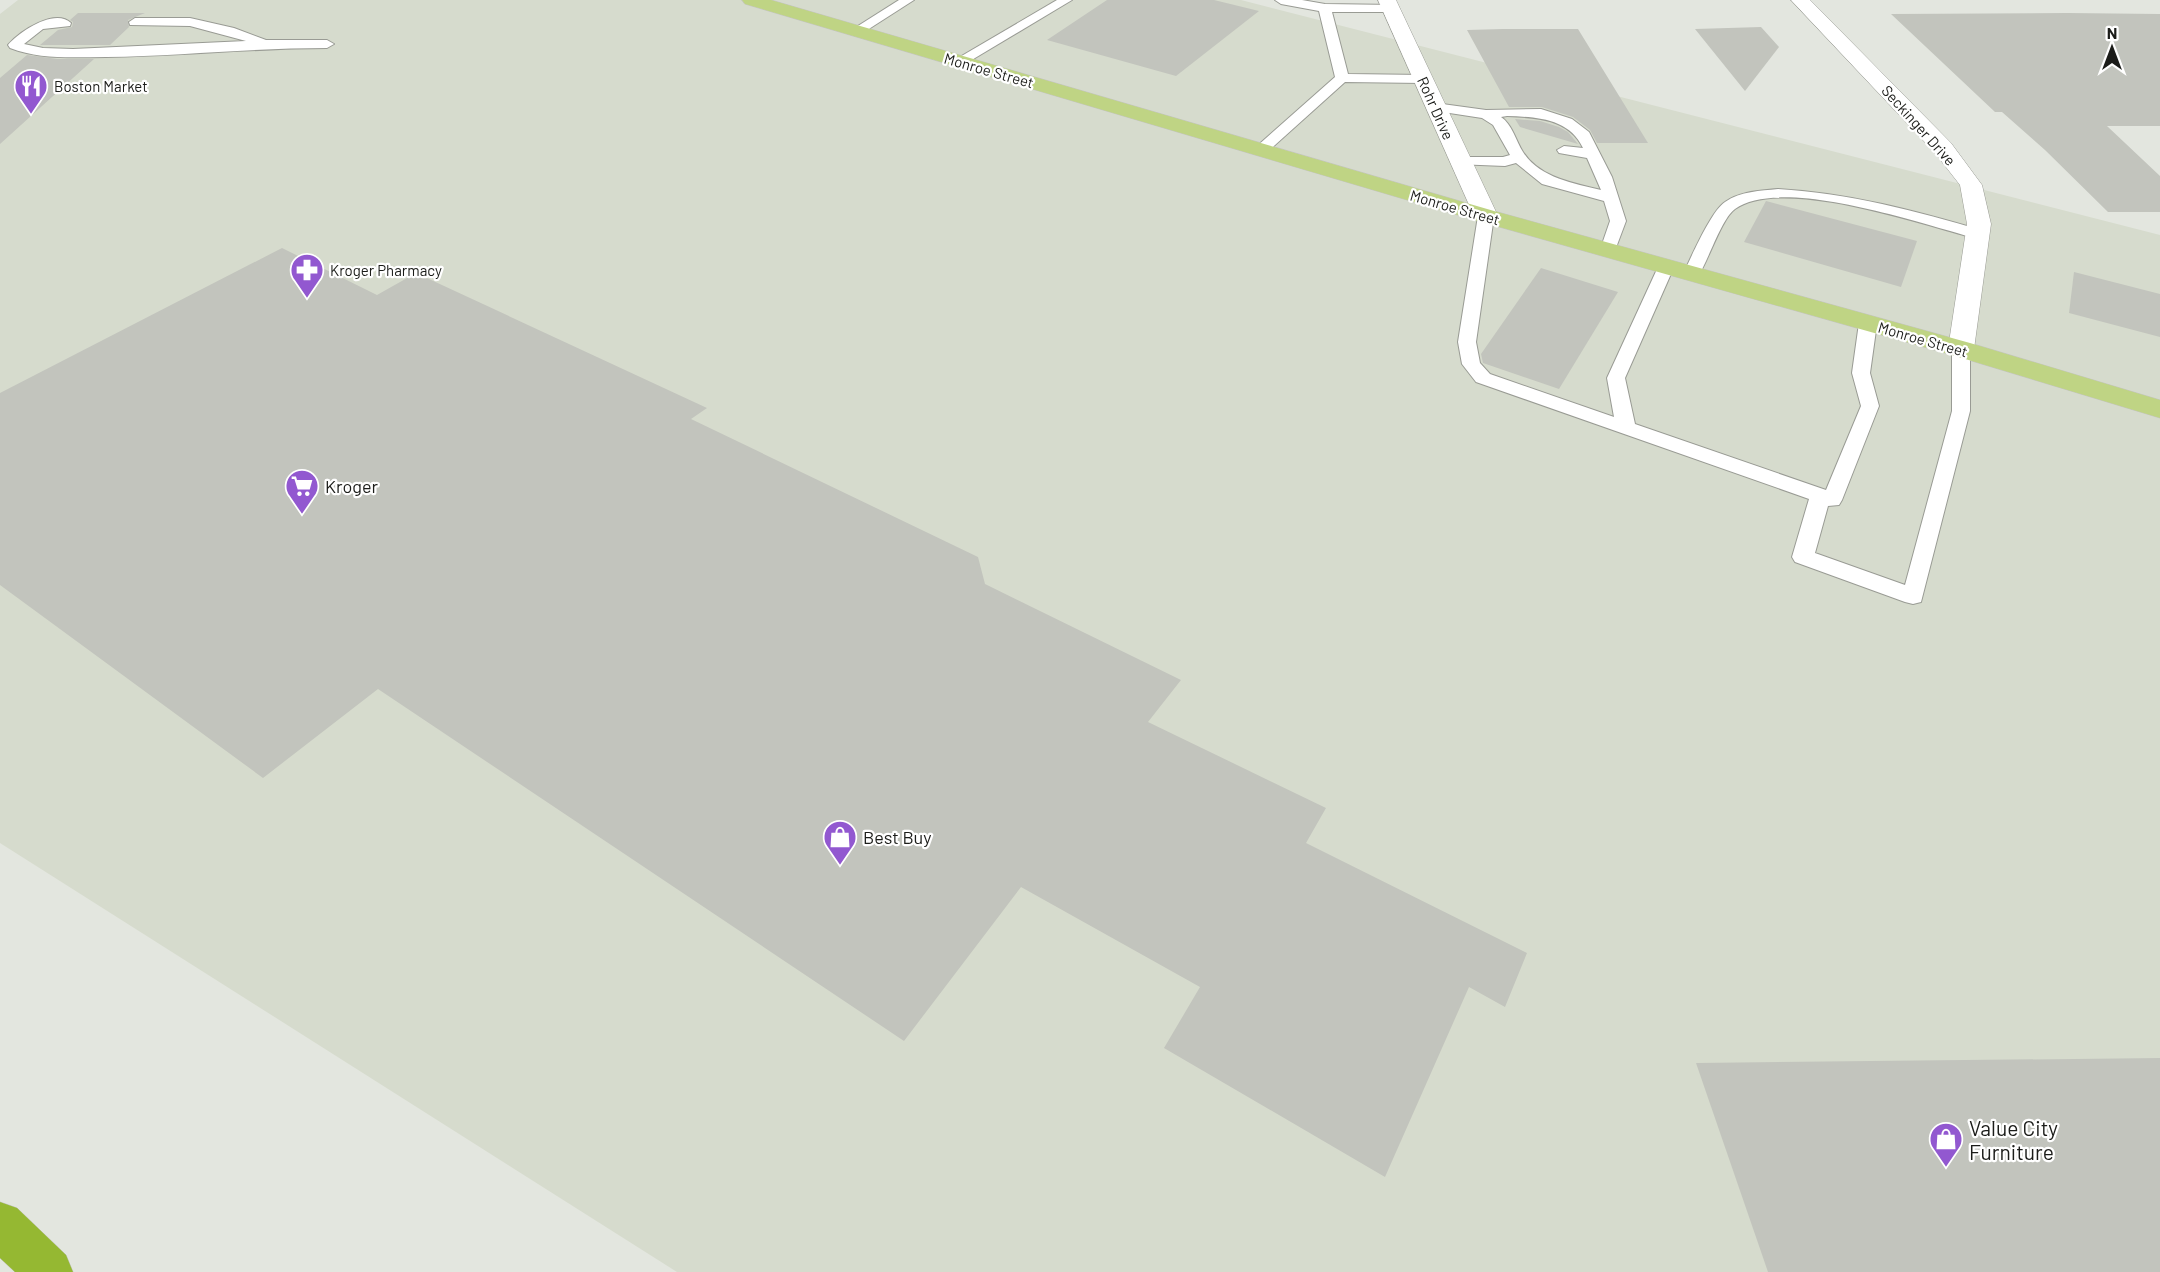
<svg xmlns="http://www.w3.org/2000/svg" width="2160" height="1272" viewBox="0 0 2160 1272" font-family="Barlow,sans-serif">
	<rect width="100%" height="100%" fill="#e3e6df"/>
	<path fill="#d6dbcd" d="M 18,0 L 1241,0 L 2160,235 L 2160,1272 L 677,1272 L 0,843 L 0,14 Z"/>
	<g fill="#c2c4bd">
		<path d="M 1107,0 L 1214,0 L 1259,11 L 1176,76 L 1047,40 Z"/>
		<path d="M 78,13 L 145,13 L 128,20 L 129,27 L 110,45 L 40,45 L 58,30 L 72,27 L 73,22 L 70,20 Z"/>
		<path d="M 2067,13 L 2160,14 L 2160,126 L 2107,126 L 2160,176 L 2160,212 L 2108,212 L 2045,150 L 2002,112 L 1995,112 L 1891,14 Z"/>
		<path d="M 1761,27 L 1779,47 L 1745,91 L 1695,29 Z"/>
		<path d="M 1503,29 L 1578,29 L 1648,143 L 1597,143 L 1590,130 L 1573,117 L 1542,107 L 1509,107 L 1467,30 Z"/>
		<path d="M 27,55 L 57,59 L 94,59 L 0,144 L 0,78 Z"/>
		<path d="M 1515,119 L 1540,121 L 1559,127 L 1568,132 L 1578,144 L 1520,127 Z"/>
		<path d="M 1766,201 L 1917,241 L 1901,287 L 1744,242 Z"/>
		<path d="M 282,248 L 377,295 L 416,273 L 707,408 L 691,419 L 978,557 L 985,584 L 1181,680 L 1148,722 L 1326,808 L 1306,843 L 1527,953 L 1505,1007 L 1469,987 L 1385,1177 L 1164,1048 L 1200,987 L 1021,887 L 904,1041 L 378,689 L 263,778 L 0,585 L 0,393 Z"/>
		<path d="M 1541,268 L 1618,292 L 1559,389 L 1483,363 L 1481,354 Z"/>
		<path d="M 2074,272 L 2160,294 L 2160,337 L 2069,313 Z"/>
		<path d="M 2160,1058 L 2160,1272 L 1768,1272 L 1696,1063 Z"/>
	</g>
	<g fill="none" stroke-linecap="round" stroke-linejoin="round">
		<g stroke="#999b94" stroke-width="2">
			<g id="service">
				<path d="M 899,0 L 914,0 L 861,34 L 851,34 L 850,31 Z"/>
				<path d="M 1057,0 L 1072,0 L 965,64 L 955,64 L 953,61 Z"/>
				<path d="M 1275,0 L 1302,0 L 1325,4 L 1395,5 L 1397,8 L 1395,11 L 1391,12 L 1332,12 L 1348,74 L 1423,75 L 1430,79 L 1423,83 L 1345,82 L 1266,153 L 1256,153 L 1254,150 L 1256,147 L 1335,77 L 1319,11 L 1281,4 Z"/>
				<path d="M 135,18 L 190,18 L 234,28 L 266,40 L 327,40 L 334,44 L 327,48 C 253,48 180,56 106,57 C 73,57 41,60 10,48 L 8,45 C 20,31 55,8 71,23 L 70,26 L 43,29 L 24,44 L 43,48 L 73,49 L 246,41 L 190,26 L 130,25 L 129,22 Z"/>
				<path d="M 1435,103 L 1486,110 L 1541,109 L 1572,119 L 1589,132 L 1612,177 L 1626,221 L 1614,253 L 1608,255 L 1600,250 L 1610,221 L 1604,201 L 1542,184 L 1516,163 L 1505,166 L 1455,164 L 1453,161 L 1455,158 L 1460,157 L 1503,157 L 1510,155 L 1493,125 L 1482,118 L 1430,110 L 1428,107 ZM 1507,116 C 1536,117 1569,118 1583,148 L 1564,146 L 1557,150 L 1559,153 L 1587,158 L 1601,190 C 1573,183 1540,178 1523,152 C 1516,141 1512,124 1501,117 Z"/>
				<path d="M 1778,189 C 1849,193 1916,211 1984,231 L 1986,234 L 1978,239 C 1924,225 1782,175 1735,209 C 1721,219 1708,262 1697,278 L 1685,278 L 1683,274 C 1691,258 1711,211 1725,202 C 1741,191 1760,191 1778,189 Z"/>
				<path d="M 1486,211 L 1494,216 L 1476,342 L 1480,363 L 1490,374 L 1614,417 L 1607,378 L 1658,267 L 1666,262 L 1672,263 L 1674,267 L 1625,378 L 1635,424 L 1826,490 L 1861,406 L 1852,373 L 1859,323 L 1862,319 L 1874,319 L 1877,323 L 1870,373 L 1879,406 L 1842,500 L 1839,505 L 1828,506 L 1815,553 L 1905,585 L 1952,411 L 1952,349 L 1955,345 L 1967,345 L 1970,349 L 1970,411 L 1921,602 L 1913,604 L 1905,602 L 1795,562 L 1792,557 L 1809,499 L 1476,382 L 1462,364 L 1458,342 L 1478,216 Z"/>
			</g>
		</g>
		<g stroke="#999b94" stroke-width="1">
			<g id="minor">
				<path d="M 1378,0 L 1396,0 L 1498,216 L 1494,221 L 1486,223 L 1478,221 L 1474,216 Z"/>
				<path d="M 1791,0 L 1810,0 L 1951,143 L 1982,185 L 1991,224 L 1974,349 L 1970,355 L 1961,357 L 1952,355 L 1948,349 L 1967,224 L 1960,185 L 1935,153 Z"/>
			</g>
		</g>
		<g stroke="#c4c4c3" stroke-width="1">
			<path id="primary" d="M 742,0 L 771,0 L 1494,211 L 1970,343 L 2160,400 L 2160,418 L 1952,355 L 1478,221 L 745,4 Z"/>
		</g>
		<g stroke="#c4c4c3" stroke-width="1">
			<path id="motorway" d="M 0,1202 L 17,1208 L 66,1255 L 73,1272 L 15,1272 L 0,1258 Z"/>
		</g>
		<use href="#service" fill="#fff" fill-rule="evenodd"/>
		<use href="#minor" fill="#fff" fill-rule="evenodd"/>
		<use href="#primary" fill="#bfd484" fill-rule="evenodd"/>
		<use href="#motorway" fill="#95b832" fill-rule="evenodd"/>
	</g>
	<defs>
		<g id="restaurant-pin" transform="scale(1.725)"><path d="M0 17L-7.5 6A9.5 9.5 0 1 1 7.5 6Z" fill="#9258d0" stroke="#fff"/><path d="M-5-6h1v4h1v-4h1v4h1v-4h1v5L-1.5 .5V6h-2V.5L-5-1ZM5-6V6H3V1.5H1.5Q1.5-4 5-6Z" fill="#fff"/></g>
		<g id="pharmacy-pin" transform="scale(1.725)"><path d="M0 17L-7.5 6A9.5 9.5 0 1 1 7.5 6Z" fill="#9258d0" stroke="#fff"/><path d="M-2-6h4v4h4v4h-4v4h-4v-4h-4v-4h4Z" fill="#fff"/></g>
		<g id="supermarket-pin" transform="scale(1.725)"><path d="M0 17L-7.5 6A9.5 9.5 0 1 1 7.5 6Z" fill="#9258d0" stroke="#fff"/><path d="M-6-5.5h2.5l.6 2H6L4.5 2H-2.5L-4.4-4H-6ZM-1.5 3.2a1.3 1.3 0 1 0 .1 0ZM3 3.2a1.3 1.3 0 1 0 .1 0Z" fill="#fff"/></g>
		<g id="shop-pin" transform="scale(1.725)"><path d="M0 17L-7.5 6A9.5 9.5 0 1 1 7.5 6Z" fill="#9258d0" stroke="#fff"/><path d="M-5-2.5h2.3a2.7 3.5 0 0 1 5.4 0H5L5.5 6h-11ZM-1.5-2.5h3a1.5 2.3 0 0 0-3 0Z" fill="#fff"/></g>
	</defs>
	<g fill-rule="evenodd">
		<use href="#restaurant-pin" x="31" y="86"/>
		<use href="#pharmacy-pin" x="307" y="270"/>
		<use href="#supermarket-pin" x="302" y="486"/>
		<use href="#shop-pin" x="840" y="837"/>
		<use href="#shop-pin" x="1946" y="1139"/>
	</g>
	<g text-anchor="middle" dominant-baseline="central" stroke-width="4.5" stroke-linejoin="round" paint-order="stroke">
		<g font-size="15" fill="#1b1c19" stroke="#fff">
			<text transform="translate(989 70) rotate(16)">Monroe Street</text>
			<text transform="translate(1436 108) rotate(66)">Rohr Drive</text>
			<text transform="translate(1919 125) rotate(48)">Seckinger Drive</text>
			<text transform="translate(1455 207) rotate(16)">Monroe Street</text>
			<text transform="translate(1923 339) rotate(16)">Monroe Street</text>
		</g>
		<g font-size="15" fill="#1b1c19" stroke="#fff" text-anchor="start">
			<text x="54" y="86">Boston Market</text>
			<text x="330" y="270">Kroger Pharmacy</text>
		</g>
		<g font-size="18" fill="#1b1c19" stroke="#fff" text-anchor="start">
			<text x="325" y="486">Kroger</text>
			<text x="863" y="837">Best Buy</text>
		</g>
		<g font-size="21" fill="#1b1c19" stroke="#fff" text-anchor="start">
			<text x="1969" y="1127">Value City<tspan x="1969" dy="24">Furniture</tspan></text>
		</g>
	</g>
	<g transform="translate(2112 48)" stroke="#ffffff" stroke-width="4.5" paint-order="stroke">
	<path d="M0-4.5L10 22L0 15L-10 22Z" fill="#1b1c19"/>
	<text y="-9" font-size="16" font-weight="bold" text-anchor="middle" fill="#1b1c19">N</text>
	</g>
</svg>
